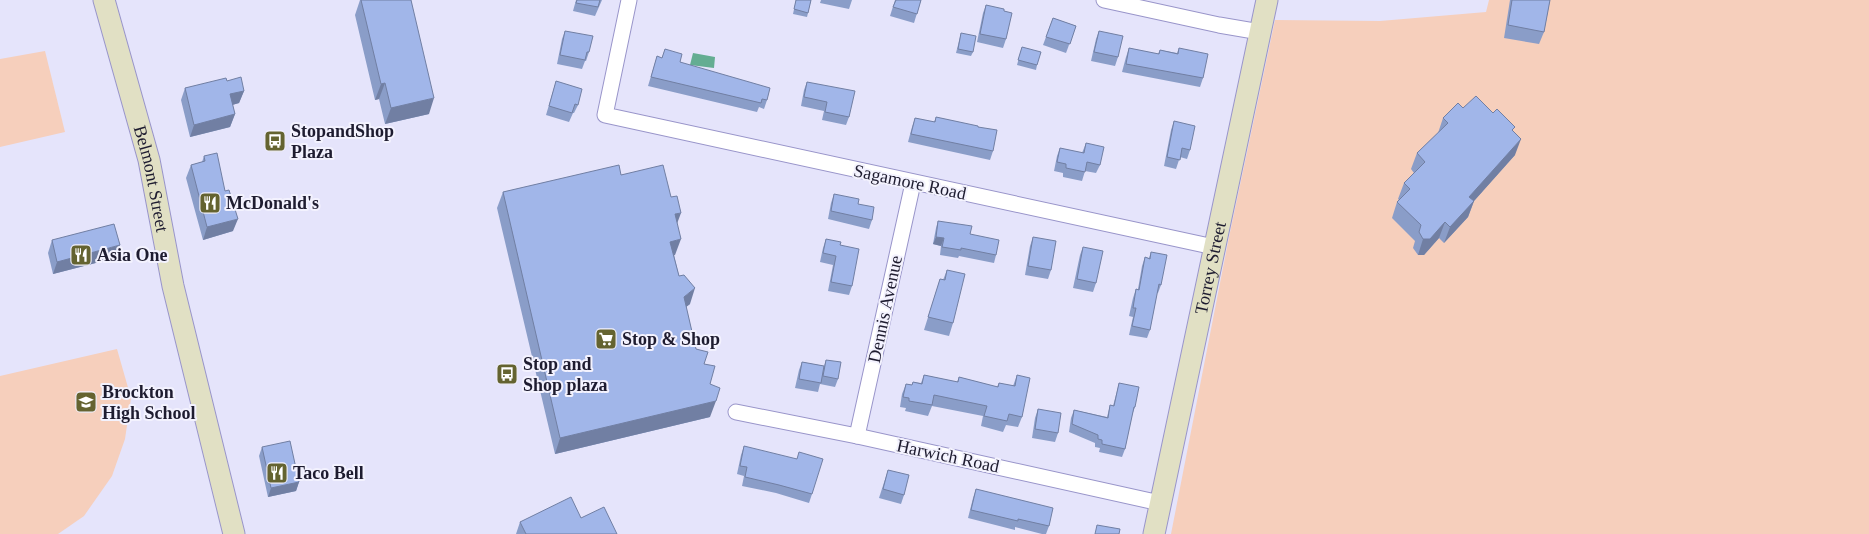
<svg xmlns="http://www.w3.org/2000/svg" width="1869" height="534" viewBox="0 0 1869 534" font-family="Georgia,serif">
	<rect width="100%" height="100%" fill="#e5e4fb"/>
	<g fill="#f6cfbc">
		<path d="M 1489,0 L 1869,0 L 1869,534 L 1171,534 L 1229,237 L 1275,20 L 1380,21 L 1486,12 Z"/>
		<path d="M 45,51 L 65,132 L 0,147 L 0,59 Z"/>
		<path d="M 117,349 L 131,398 L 125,439 L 112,476 L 84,516 L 58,534 L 0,534 L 0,376 Z"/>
	</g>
	<path fill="#64ad92" d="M 693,53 L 715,57 L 714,68 L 690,65 Z"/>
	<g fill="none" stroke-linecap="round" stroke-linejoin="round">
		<g stroke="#9995ca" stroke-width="17">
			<g id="street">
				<path d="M 629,0 L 605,115 L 1214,247"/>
				<path d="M 1104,0 L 1219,25 L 1260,32"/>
				<path d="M 736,412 L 857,436 L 1160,503"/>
				<path d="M 857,436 L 913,183"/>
			</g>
		</g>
		<g stroke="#9995ca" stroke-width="23">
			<g id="secondary">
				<path id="s1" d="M 104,0 L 149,160 L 173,286 L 234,534"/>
				<path id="s2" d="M 1154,534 L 1267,0"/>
			</g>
		</g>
		<use href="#street" stroke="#fff" stroke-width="15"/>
		<use href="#secondary" stroke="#e1e0c4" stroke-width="21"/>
	</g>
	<g fill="#8a9dc8">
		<path d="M 360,0 L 411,0 L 429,114 L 385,124 L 379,99 L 375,100 L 355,15 Z"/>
		<path d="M 576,0 L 602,0 L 595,16 L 573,11 Z"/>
		<path d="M 796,0 L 811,0 L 807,17 L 793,14 Z"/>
		<path d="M 821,0 L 852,0 L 849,9 L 820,3 Z"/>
		<path d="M 895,0 L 921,0 L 914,23 L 890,16 Z"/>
		<path d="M 1510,0 L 1550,0 L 1544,32 L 1539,44 L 1504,38 Z"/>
		<path d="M 986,5 L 1004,11 L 1006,39 L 1003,48 L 977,42 L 983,13 Z"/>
		<path d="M 1053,18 L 1076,26 L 1066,53 L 1043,45 Z"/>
		<path d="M 565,31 L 589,52 L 586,61 L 585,61 L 582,69 L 557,64 L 562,39 Z"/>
		<path d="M 1099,31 L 1118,57 L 1115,66 L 1091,61 L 1096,39 Z"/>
		<path d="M 961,33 L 973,52 L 971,56 L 956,53 Z"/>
		<path d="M 1022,47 L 1037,65 L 1036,70 L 1017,65 Z"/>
		<path d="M 1129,48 L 1158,54 L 1160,50 L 1177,53 L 1179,48 L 1203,78 L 1200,87 L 1122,72 L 1126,57 Z"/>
		<path d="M 665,49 L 680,62 L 767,100 L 764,109 L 759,107 L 757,112 L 648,86 L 657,56 L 662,58 Z"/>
		<path d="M 227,81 L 244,91 L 239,103 L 232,105 L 235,114 L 230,127 L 190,137 L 181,100 L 185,88 Z"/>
		<path d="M 556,81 L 578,105 L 574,113 L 573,113 L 569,122 L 546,115 Z"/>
		<path d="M 807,82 L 849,117 L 846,125 L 822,120 L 824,111 L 801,106 L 804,90 Z"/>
		<path d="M 1463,108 L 1493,113 L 1513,131 L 1515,155 L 1474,201 L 1468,217 L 1444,243 L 1439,238 L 1424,255 L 1418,255 L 1413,248 L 1415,241 L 1392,218 L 1397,202 L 1399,200 L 1398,199 L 1404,183 L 1414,173 L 1411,169 L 1417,153 L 1438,133 L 1443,118 Z"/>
		<path d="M 936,117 L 978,127 L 993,151 L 990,160 L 908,142 L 912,127 L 915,118 L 934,122 Z"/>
		<path d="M 1174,121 L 1190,150 L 1187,159 L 1180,157 L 1176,169 L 1164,166 L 1171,130 Z"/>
		<path d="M 1086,143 L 1100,165 L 1096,173 L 1085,171 L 1082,181 L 1063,177 L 1063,173 L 1054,171 L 1057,156 L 1060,148 L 1082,153 Z"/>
		<path d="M 204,156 L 233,231 L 203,240 L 186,178 L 191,165 L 202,162 Z"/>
		<path d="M 621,175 L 677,223 L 675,255 L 674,255 L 679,276 L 690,304 L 686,307 L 696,349 L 704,364 L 710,384 L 710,417 L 555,454 L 497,208 L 503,192 Z"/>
		<path d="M 834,194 L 872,220 L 869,229 L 828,219 L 831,203 Z"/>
		<path d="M 938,221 L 970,234 L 996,255 L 994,263 L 959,256 L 958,258 L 940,255 L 941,246 L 933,244 L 936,228 Z"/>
		<path d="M 1033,237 L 1051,270 L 1048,279 L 1025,275 L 1030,246 Z"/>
		<path d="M 826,239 L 840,245 L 852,286 L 849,295 L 828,291 L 833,265 L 820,262 L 823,248 Z"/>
		<path d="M 52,240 L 115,258 L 53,274 L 48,253 Z"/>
		<path d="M 1083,247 L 1096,283 L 1093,292 L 1073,288 L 1080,255 Z"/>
		<path d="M 1151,252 L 1161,285 L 1158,293 L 1157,293 L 1150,330 L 1147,338 L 1129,335 L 1133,317 L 1129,316 L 1133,298 L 1136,289 L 1138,289 L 1142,266 L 1145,257 L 1149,258 Z"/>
		<path d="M 947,270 L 953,323 L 949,336 L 924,330 L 940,279 L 943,280 Z"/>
		<path d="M 826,360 L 838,379 L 835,387 L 820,384 L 818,392 L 795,388 L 799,370 L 802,362 L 824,366 Z"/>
		<path d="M 924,375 L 957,382 L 959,377 L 997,387 L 999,383 L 1013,386 L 1017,375 L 1022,417 L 1018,427 L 1006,425 L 1003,432 L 981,426 L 983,416 L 932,406 L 928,416 L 905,411 L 906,408 L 900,407 L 902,394 L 906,384 L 912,385 L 913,382 L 921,383 Z"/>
		<path d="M 1119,383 L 1135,407 L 1132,415 L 1125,449 L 1122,457 L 1099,452 L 1100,448 L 1095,447 L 1095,443 L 1069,432 L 1071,418 L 1074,410 L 1107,417 L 1110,405 L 1113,406 L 1117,391 Z"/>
		<path d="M 1038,409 L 1058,433 L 1055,442 L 1032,438 L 1035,418 Z"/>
		<path d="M 744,446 L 812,494 L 809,503 L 776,493 L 742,486 L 744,476 L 737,474 L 741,455 Z"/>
		<path d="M 262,447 L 299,482 L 296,491 L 268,497 L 259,456 Z"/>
		<path d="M 888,470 L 904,495 L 901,504 L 879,498 Z"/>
		<path d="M 976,489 L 1049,526 L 1046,534 L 1042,534 L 1015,527 L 1015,530 L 968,518 L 973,498 Z"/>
		<path d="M 581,518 L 617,534 L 516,534 L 520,522 Z"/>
	</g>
	<g fill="#717fa3">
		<path d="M 385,83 L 379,99 L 375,100 L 381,84 Z"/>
		<path d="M 244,91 L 239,103 L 225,107 L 230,94 Z"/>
		<path d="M 434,98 L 429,114 L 385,124 L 391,108 Z"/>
		<path d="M 235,114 L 230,127 L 190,137 L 194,125 Z"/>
		<path d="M 1521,139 L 1515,155 L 1474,201 L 1468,217 L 1444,243 L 1450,227 L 1469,197 Z"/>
		<path d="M 681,213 L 675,229 L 675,214 Z"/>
		<path d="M 238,219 L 233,231 L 203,240 L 207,227 Z"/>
		<path d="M 1445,222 L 1439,238 L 1424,255 L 1418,255 L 1423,239 Z"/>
		<path d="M 936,237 L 944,238 L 941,246 L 933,244 Z"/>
		<path d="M 681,239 L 675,255 L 665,258 L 670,242 Z"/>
		<path d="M 120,245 L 115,258 L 53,274 L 57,262 Z"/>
		<path d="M 695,288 L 690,304 L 678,313 L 684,297 Z"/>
		<path d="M 716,401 L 710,417 L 555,454 L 560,438 Z"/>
		<path d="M 299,482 L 296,491 L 268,497 L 271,488 Z"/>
	</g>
	<g fill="#a1b6e9" stroke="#717fa3">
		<path d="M 361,0 L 411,0 L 434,98 L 391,108 L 385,83 L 381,84 Z"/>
		<path d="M 577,0 L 600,0 L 598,7 L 576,3 Z"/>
		<path d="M 796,0 L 811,0 L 808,13 L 794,9 Z"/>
		<path d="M 896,0 L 921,0 L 917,14 L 893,7 Z"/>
		<path d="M 1512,0 L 1550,0 L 1544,32 L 1508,25 Z"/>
		<path d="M 986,5 L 1004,9 L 1004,11 L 1012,13 L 1006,39 L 980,34 Z"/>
		<path d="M 1053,18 L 1076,26 L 1070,44 L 1046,37 Z"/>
		<path d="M 565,31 L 593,36 L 589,52 L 587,52 L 585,60 L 560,55 Z"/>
		<path d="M 1099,31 L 1123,36 L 1118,57 L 1094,52 Z"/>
		<path d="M 961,33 L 976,36 L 973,52 L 958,49 Z"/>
		<path d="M 1022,47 L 1041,52 L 1037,65 L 1018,60 Z"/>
		<path d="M 1129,48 L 1159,54 L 1160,50 L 1178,54 L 1179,48 L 1208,54 L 1203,78 L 1126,64 Z"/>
		<path d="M 665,49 L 682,54 L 680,62 L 770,88 L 767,100 L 762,99 L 761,103 L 651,77 L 657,56 L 662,58 Z"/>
		<path d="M 241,77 L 244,91 L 230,94 L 235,114 L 194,125 L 185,88 L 226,78 L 227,81 Z"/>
		<path d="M 556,81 L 582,89 L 578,105 L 575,104 L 572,113 L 549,106 Z"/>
		<path d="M 807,82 L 855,91 L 849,117 L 825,112 L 827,102 L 804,97 Z"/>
		<path d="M 1476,96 L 1493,113 L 1497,109 L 1515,127 L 1512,130 L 1521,139 L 1469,197 L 1474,201 L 1450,227 L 1445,222 L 1430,239 L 1423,239 L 1419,232 L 1421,225 L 1397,202 L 1410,189 L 1404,183 L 1425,162 L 1417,153 L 1448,123 L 1443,118 L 1458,103 L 1463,108 Z"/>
		<path d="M 936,117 L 978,126 L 978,127 L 997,130 L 993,151 L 911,134 L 915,118 L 935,122 Z"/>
		<path d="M 1174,121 L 1195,126 L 1190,150 L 1182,148 L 1180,160 L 1167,157 Z"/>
		<path d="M 1086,143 L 1104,147 L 1100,165 L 1087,162 L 1085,172 L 1066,168 L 1066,164 L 1057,162 L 1060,148 L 1084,153 Z"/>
		<path d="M 217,153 L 225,191 L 229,190 L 238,219 L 207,227 L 191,165 L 205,161 L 204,156 Z"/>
		<path d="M 619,165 L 621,175 L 663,165 L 671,197 L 677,196 L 681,213 L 675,214 L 681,239 L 670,242 L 679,276 L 684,275 L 695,288 L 684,297 L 696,349 L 708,352 L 704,364 L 715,366 L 710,384 L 720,388 L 716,401 L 560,438 L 503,192 Z"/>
		<path d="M 834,194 L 859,199 L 858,204 L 874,207 L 872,220 L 831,211 Z"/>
		<path d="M 938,221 L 972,226 L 970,234 L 999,240 L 996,255 L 961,248 L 961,250 L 942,247 L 944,238 L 936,237 Z"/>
		<path d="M 114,224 L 120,245 L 57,262 L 52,240 Z"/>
		<path d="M 1033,237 L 1056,241 L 1051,270 L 1028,266 Z"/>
		<path d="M 826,239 L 841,242 L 840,245 L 859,249 L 852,286 L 831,282 L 836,256 L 823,253 Z"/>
		<path d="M 1083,247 L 1103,251 L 1096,283 L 1077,279 Z"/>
		<path d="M 1151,252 L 1167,255 L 1161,285 L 1159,284 L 1150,330 L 1132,326 L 1136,308 L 1133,308 L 1136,289 L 1139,290 L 1145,257 L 1150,259 Z"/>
		<path d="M 947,270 L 965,274 L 953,323 L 928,317 L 940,279 L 945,280 Z"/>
		<path d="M 826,360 L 841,362 L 838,379 L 823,376 Z"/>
		<path d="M 802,362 L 824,366 L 821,383 L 799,379 Z"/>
		<path d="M 924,375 L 958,382 L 959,377 L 998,387 L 999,383 L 1015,386 L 1017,375 L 1030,378 L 1022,417 L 1009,414 L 1007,421 L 984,416 L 987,406 L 934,395 L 932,405 L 909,401 L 909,398 L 903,397 L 906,384 L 912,385 L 913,382 L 922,384 Z"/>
		<path d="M 1119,383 L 1139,387 L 1135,407 L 1134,407 L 1125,449 L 1102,444 L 1102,440 L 1098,439 L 1098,435 L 1072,424 L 1074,410 L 1108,418 L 1110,405 L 1114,406 Z"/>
		<path d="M 1038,409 L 1061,413 L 1058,433 L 1035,429 Z"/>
		<path d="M 290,441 L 299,482 L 271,488 L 262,447 Z"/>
		<path d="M 744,446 L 797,459 L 799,452 L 823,459 L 812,494 L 779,485 L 745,477 L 747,467 L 740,466 Z"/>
		<path d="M 888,470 L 909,475 L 904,495 L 883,489 Z"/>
		<path d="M 976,489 L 1053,508 L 1049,526 L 1018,519 L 1018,521 L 971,510 Z"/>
		<path d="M 571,497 L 581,518 L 604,507 L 617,534 L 526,534 L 520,522 Z"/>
		<path d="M 1097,525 L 1120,529 L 1119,534 L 1095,534 Z"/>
	</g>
	<defs>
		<g id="bus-square" transform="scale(1.125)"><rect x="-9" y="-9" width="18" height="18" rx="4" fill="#646330" stroke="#f3f2fe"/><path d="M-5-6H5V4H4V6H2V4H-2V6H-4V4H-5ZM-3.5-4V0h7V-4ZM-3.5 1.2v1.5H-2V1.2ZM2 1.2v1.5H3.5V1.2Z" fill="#fff"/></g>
		<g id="restaurant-square" transform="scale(1.125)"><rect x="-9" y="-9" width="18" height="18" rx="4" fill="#646330" stroke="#f3f2fe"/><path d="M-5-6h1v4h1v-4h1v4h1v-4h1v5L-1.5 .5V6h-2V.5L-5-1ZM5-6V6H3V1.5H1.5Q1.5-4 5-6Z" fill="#fff"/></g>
		<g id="supermarket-square" transform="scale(1.125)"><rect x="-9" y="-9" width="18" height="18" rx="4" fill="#646330" stroke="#f3f2fe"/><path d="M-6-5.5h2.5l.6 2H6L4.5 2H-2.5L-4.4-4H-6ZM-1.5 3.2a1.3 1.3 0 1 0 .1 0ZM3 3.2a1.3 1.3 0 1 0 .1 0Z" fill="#fff"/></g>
		<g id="school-square" transform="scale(1.125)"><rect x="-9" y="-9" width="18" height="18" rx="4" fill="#646330" stroke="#f3f2fe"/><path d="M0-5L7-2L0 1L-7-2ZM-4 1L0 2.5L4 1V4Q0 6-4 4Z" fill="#fff"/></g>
	</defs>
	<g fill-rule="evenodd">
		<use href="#bus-square" x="275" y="141"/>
		<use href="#restaurant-square" x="210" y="203"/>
		<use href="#restaurant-square" x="81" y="255"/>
		<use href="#supermarket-square" x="606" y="339"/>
		<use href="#bus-square" x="507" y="374"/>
		<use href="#school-square" x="86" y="402"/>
		<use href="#restaurant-square" x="277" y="473"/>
	</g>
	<g text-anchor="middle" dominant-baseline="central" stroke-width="4" stroke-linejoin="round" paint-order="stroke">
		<g font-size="18" font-weight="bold" fill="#1e1c30" stroke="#f3f2fe" text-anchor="start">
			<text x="291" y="131">StopandShop<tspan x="291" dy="21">Plaza</tspan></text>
			<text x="226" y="203">McDonald's</text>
			<text x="97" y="255">Asia One</text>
			<text x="622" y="339">Stop &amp; Shop</text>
			<text x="523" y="364">Stop and<tspan x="523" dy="21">Shop plaza</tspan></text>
			<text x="102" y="392">Brockton<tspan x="102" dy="21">High School</tspan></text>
			<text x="293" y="473">Taco Bell</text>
		</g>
		<g font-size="18" fill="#1e1c30" stroke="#f3f2fe">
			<text stroke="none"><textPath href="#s1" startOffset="185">Belmont Street</textPath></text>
			<text transform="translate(910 182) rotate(12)">Sagamore Road</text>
			<text stroke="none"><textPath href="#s2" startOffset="272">Torrey Street</textPath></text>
			<text transform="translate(885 309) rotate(-78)">Dennis Avenue</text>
			<text transform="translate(948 456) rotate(12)">Harwich Road</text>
		</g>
	</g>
</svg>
